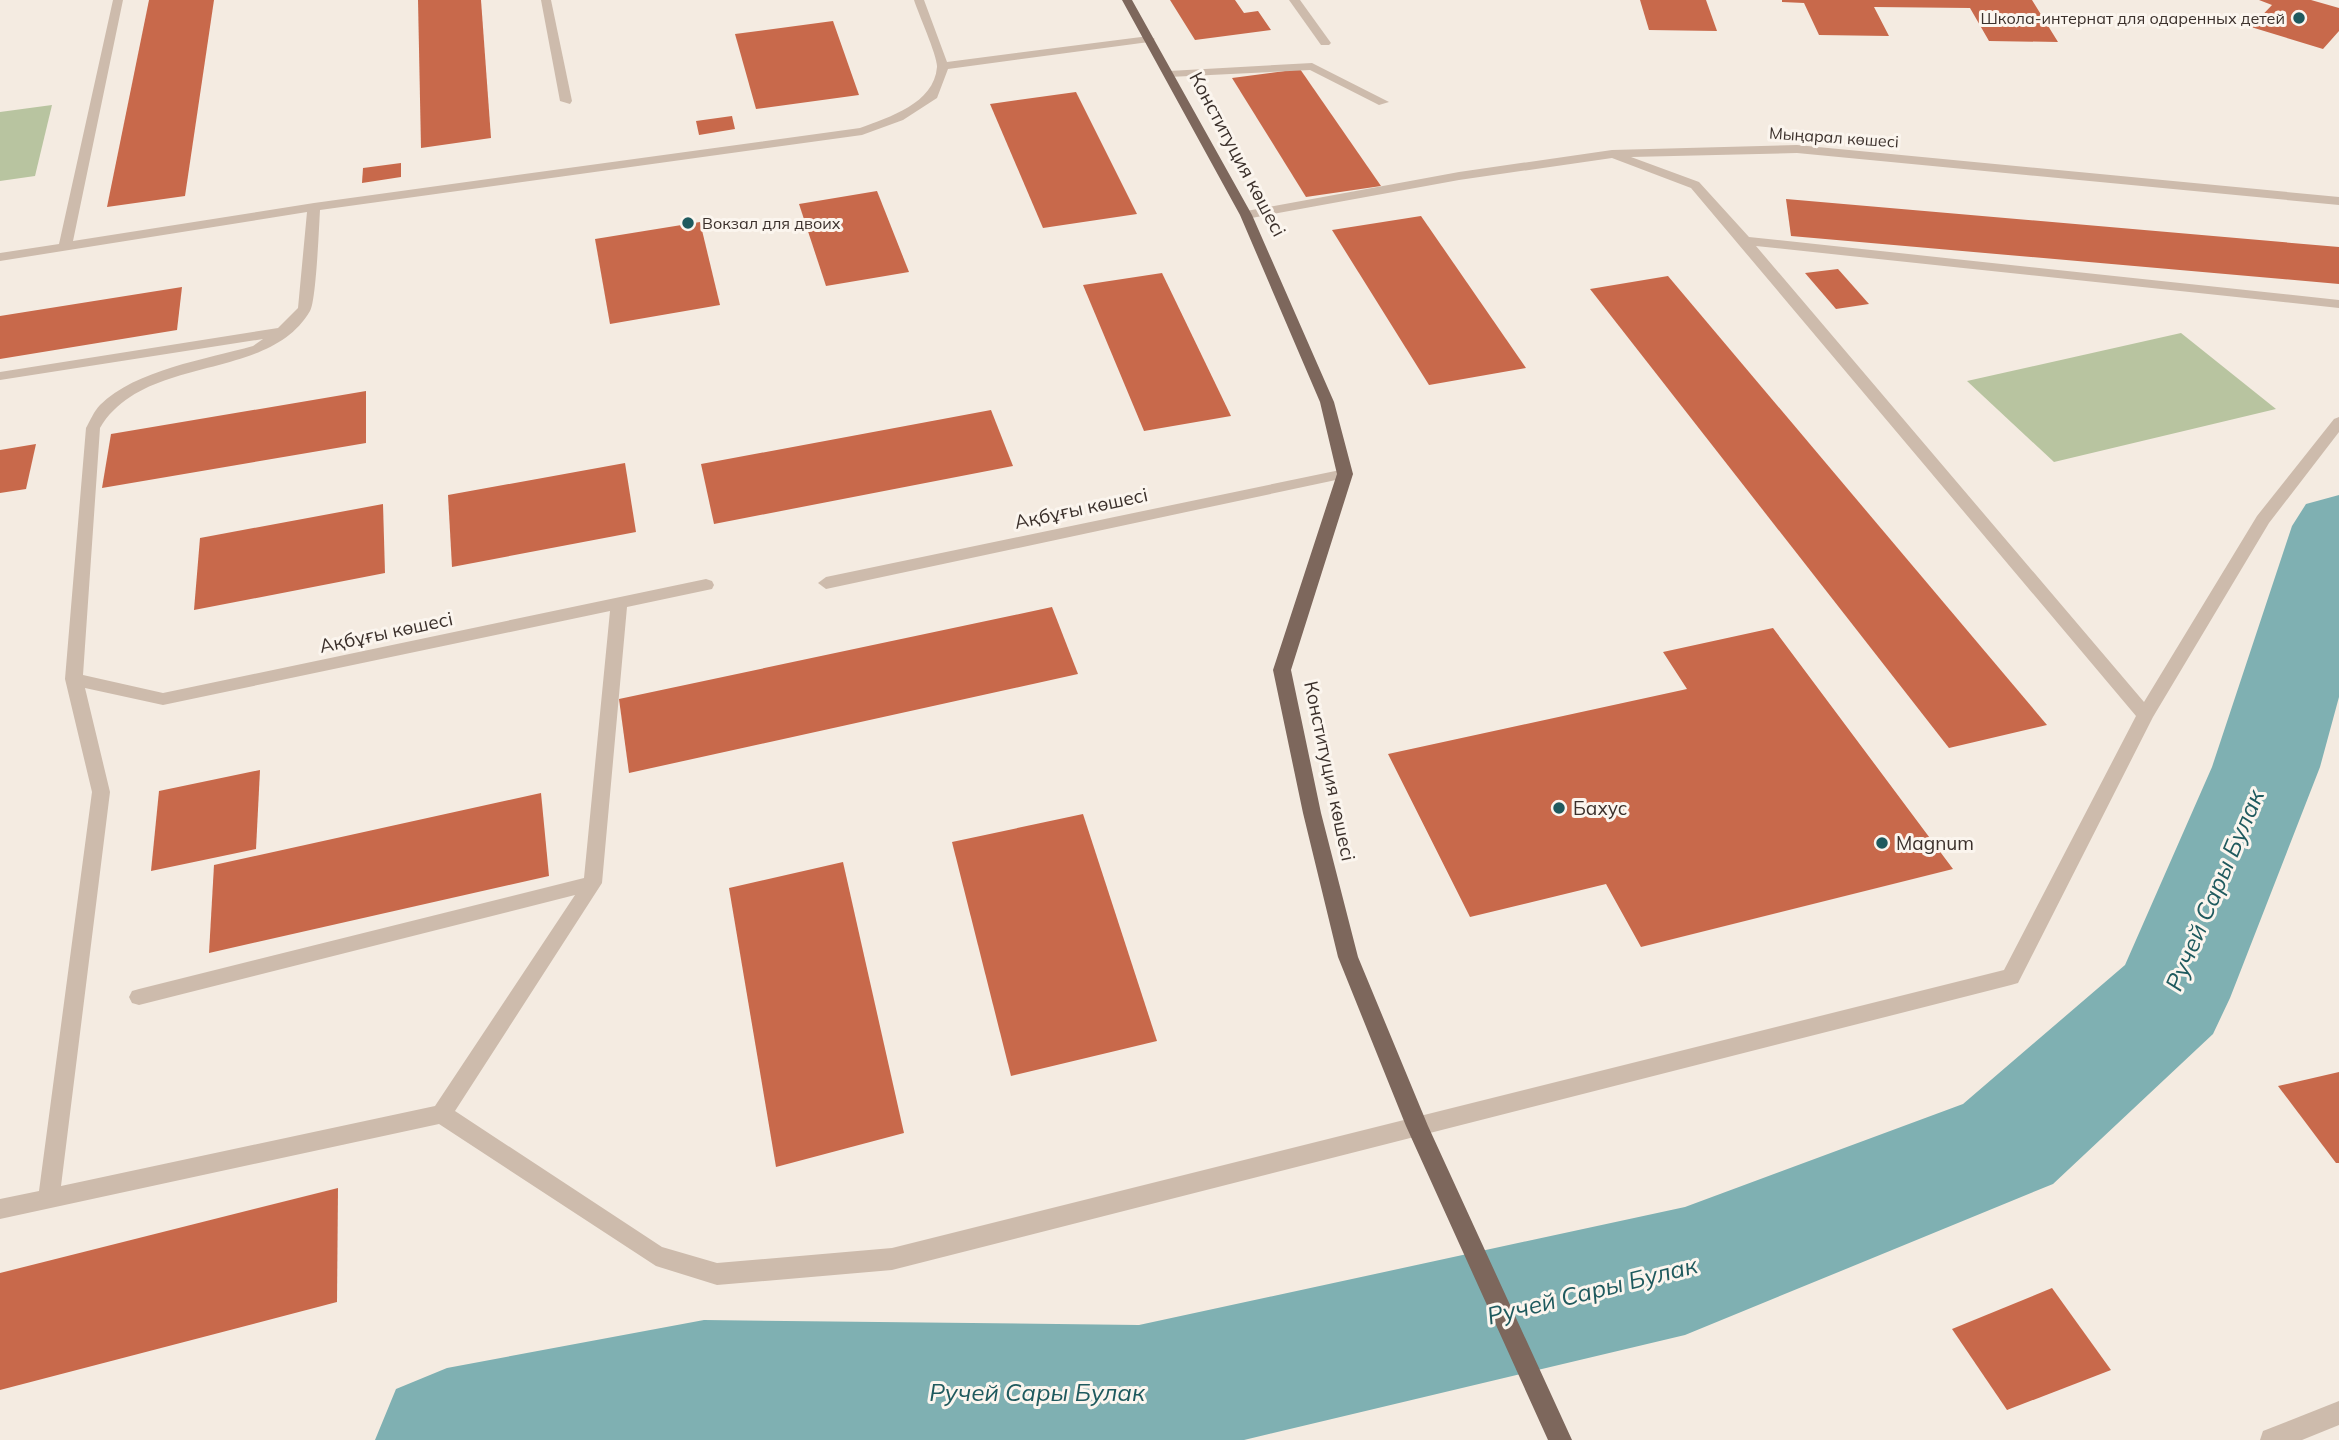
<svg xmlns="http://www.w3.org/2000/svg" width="2339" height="1440" viewBox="0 0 2339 1440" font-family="Mulish,sans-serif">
	<rect width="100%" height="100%" fill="#f4ebe1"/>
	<g fill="#b8c4a0">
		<path d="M 52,105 L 35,176 L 0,181 L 0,112 Z"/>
		<path d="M 2181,333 L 2276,409 L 2054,462 L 1967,381 Z"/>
	</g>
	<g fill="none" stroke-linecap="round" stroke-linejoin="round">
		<path fill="#7fb0b2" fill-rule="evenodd" d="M 2339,495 L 2339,697 L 2320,767 L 2230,998 L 2213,1034 L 2053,1184 L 1685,1335 L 1244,1440 L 375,1440 L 396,1389 L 447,1368 L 704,1320 L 1139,1325 L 1685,1207 L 1963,1104 L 2125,965 L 2212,767 L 2292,526 L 2306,504 Z"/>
	</g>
	<g fill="#c8694b">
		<path d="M 149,0 L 214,0 L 185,196 L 107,207 Z"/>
		<path d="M 418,0 L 481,0 L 491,138 L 421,148 Z"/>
		<path d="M 1170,0 L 1235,0 L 1244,13 L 1258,11 L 1271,30 L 1195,40 Z"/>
		<path d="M 1640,0 L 1706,0 L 1717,31 L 1649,30 Z"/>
		<path d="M 1782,0 L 2032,0 L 2058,42 L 1989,41 L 1970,8 L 1874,7 L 1889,36 L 1819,35 L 1804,3 L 1782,2 Z"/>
		<path d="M 2259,0 L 2311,0 L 2339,8 L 2339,31 L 2323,49 L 2251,27 L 2272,5 Z"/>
		<path d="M 833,21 L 859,95 L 756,109 L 735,34 Z"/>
		<path d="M 1300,69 L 1381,186 L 1306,197 L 1232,78 Z"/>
		<path d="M 1076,92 L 1137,214 L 1043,228 L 990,104 Z"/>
		<path d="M 732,116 L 735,129 L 699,135 L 696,121 Z"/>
		<path d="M 401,163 L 401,177 L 362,183 L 363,168 Z"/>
		<path d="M 877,191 L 909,272 L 826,286 L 799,204 Z"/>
		<path d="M 1786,199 L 2339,247 L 2339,284 L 1791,236 Z"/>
		<path d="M 1421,216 L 1526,368 L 1429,385 L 1332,230 Z"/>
		<path d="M 700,222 L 720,305 L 610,324 L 595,239 Z"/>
		<path d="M 1838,269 L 1869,304 L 1836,309 L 1805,273 Z"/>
		<path d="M 1162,273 L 1231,416 L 1144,431 L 1083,285 Z"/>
		<path d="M 1668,276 L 2047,725 L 1949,748 L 1590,289 Z"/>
		<path d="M 182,287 L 177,330 L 0,359 L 0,316 Z"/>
		<path d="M 366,391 L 366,443 L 102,488 L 111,434 Z"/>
		<path d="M 991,410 L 1013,466 L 714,524 L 701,464 Z"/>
		<path d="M 36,444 L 26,489 L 0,493 L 0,450 Z"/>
		<path d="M 625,463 L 636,532 L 452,567 L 448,495 Z"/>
		<path d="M 383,504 L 385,573 L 194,610 L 200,538 Z"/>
		<path d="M 1052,607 L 1078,674 L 629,773 L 619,699 Z"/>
		<path d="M 1773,628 L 1953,869 L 1641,947 L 1606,884 L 1470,917 L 1388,754 L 1687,689 L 1663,652 Z"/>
		<path d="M 260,770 L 256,849 L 151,871 L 159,791 Z"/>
		<path d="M 541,793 L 549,876 L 209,953 L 214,865 Z"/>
		<path d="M 1083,814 L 1157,1041 L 1011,1076 L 952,842 Z"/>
		<path d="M 843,862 L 904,1133 L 776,1167 L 729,888 Z"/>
		<path d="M 2339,1072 L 2339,1163 L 2336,1163 L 2278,1086 Z"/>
		<path d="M 338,1188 L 337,1302 L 0,1390 L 0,1273 Z"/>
		<path d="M 2052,1288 L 2111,1370 L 2007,1410 L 1952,1329 Z"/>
	</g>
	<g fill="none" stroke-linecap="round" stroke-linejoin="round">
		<g fill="#cdbbac" fill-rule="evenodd">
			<path d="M 113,0 L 123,0 L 73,241 L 314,203 L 860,128 C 889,117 934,104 937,67 C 938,57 918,13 914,0 L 924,0 L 947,62 L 1149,36 L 1155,39 L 1149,42 L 948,69 L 937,98 L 903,120 L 862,135 L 320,210 C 319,227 316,302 310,311 C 268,383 145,353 100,428 L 83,675 L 163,693 L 706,579 L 712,581 L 714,585 L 712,589 L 627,607 L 602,883 L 455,1111 L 662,1247 L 717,1263 L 892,1248 L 2004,970 L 2136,716 L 1691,188 L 1612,158 L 1459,180 L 1246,219 L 1240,215 L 1241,212 L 1459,172 L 1612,150 L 1797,145 L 2339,197 L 2339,205 L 1797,153 L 1631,157 L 1699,182 L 1749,237 L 2339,300 L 2339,308 L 1756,246 L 2144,702 L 2257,516 L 2334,419 L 2339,417 L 2339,432 L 2269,523 L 2153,717 L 2018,983 L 2011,985 L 892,1270 L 717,1285 L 656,1266 L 439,1124 L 0,1219 L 0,1199 L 39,1191 L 92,792 L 65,679 L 86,428 C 90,421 94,411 100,405 C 135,370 207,359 253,346 L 263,339 L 0,380 L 0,372 L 278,328 L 298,308 L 307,212 L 0,261 L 0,253 L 59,244 ZM 610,611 L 584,878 L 139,989 L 132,991 L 129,997 L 132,1003 L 139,1005 L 575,895 L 435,1106 L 61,1186 L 110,792 L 85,688 L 163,705 Z"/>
			<path d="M 541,0 L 551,0 L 572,101 L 570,104 L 560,101 Z"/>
			<path d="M 1289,0 L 1300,0 L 1331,43 L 1329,45 L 1321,45 Z"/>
			<path d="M 1312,63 L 1389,102 L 1379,105 L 1310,70 L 1169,77 L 1163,74 L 1169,71 Z"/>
			<path d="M 1345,469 L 1353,474 L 1350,477 L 826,589 L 818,583 L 826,577 Z"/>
			<path d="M 2339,1401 L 2339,1425 L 2302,1440 L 2260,1440 L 2263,1431 Z"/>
		</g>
		<path fill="#7d675c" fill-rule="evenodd" d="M 1122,0 L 1132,0 L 1252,215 L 1334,402 L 1353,474 L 1291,670 L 1321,813 L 1358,957 L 1428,1126 L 1572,1440 L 1548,1440 L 1406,1126 L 1338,957 L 1303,813 L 1273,670 L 1337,474 L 1320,402 L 1240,215 Z"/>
	</g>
	<g fill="#1f5a5e" stroke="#fbf5ee" stroke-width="2.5">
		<circle cx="2299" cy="18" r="7"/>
		<circle cx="688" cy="223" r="7"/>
		<circle cx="1559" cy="808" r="7"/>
		<circle cx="1882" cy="843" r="7"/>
	</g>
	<g text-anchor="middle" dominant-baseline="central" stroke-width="6" stroke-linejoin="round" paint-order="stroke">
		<g font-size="16" fill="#3b302b" stroke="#fbf5ee" text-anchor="end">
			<text x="2285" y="18">Школа-интернат для одаренных детей</text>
			<text x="702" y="223" text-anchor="start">Вокзал для двоих</text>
		</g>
		<g font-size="16" fill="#3b302b" stroke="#fbf5ee">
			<text transform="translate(1834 137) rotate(4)">Мыңарал көшесі</text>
		</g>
		<g font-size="19" fill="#3b302b" stroke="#fbf5ee">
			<text transform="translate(1238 154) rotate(62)">Конституция көшесі</text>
			<text transform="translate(1081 508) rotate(-12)">Ақбұғы көшесі</text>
			<text transform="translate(386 632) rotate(-12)">Ақбұғы көшесі</text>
			<text transform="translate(1330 771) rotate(78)">Конституция көшесі</text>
		</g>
		<g font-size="19" fill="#3b302b" stroke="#fbf5ee" text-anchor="start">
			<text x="1573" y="808">Бахус</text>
			<text x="1896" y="843">Magnum</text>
		</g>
		<g font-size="24" font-style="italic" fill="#1f5a5e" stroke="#fbf5ee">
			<text transform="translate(2214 890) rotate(-67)">Ручей Сары Булак</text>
			<text transform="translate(1592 1290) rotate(-14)">Ручей Сары Булак</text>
			<text x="1037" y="1392">Ручей Сары Булак</text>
		</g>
	</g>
</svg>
